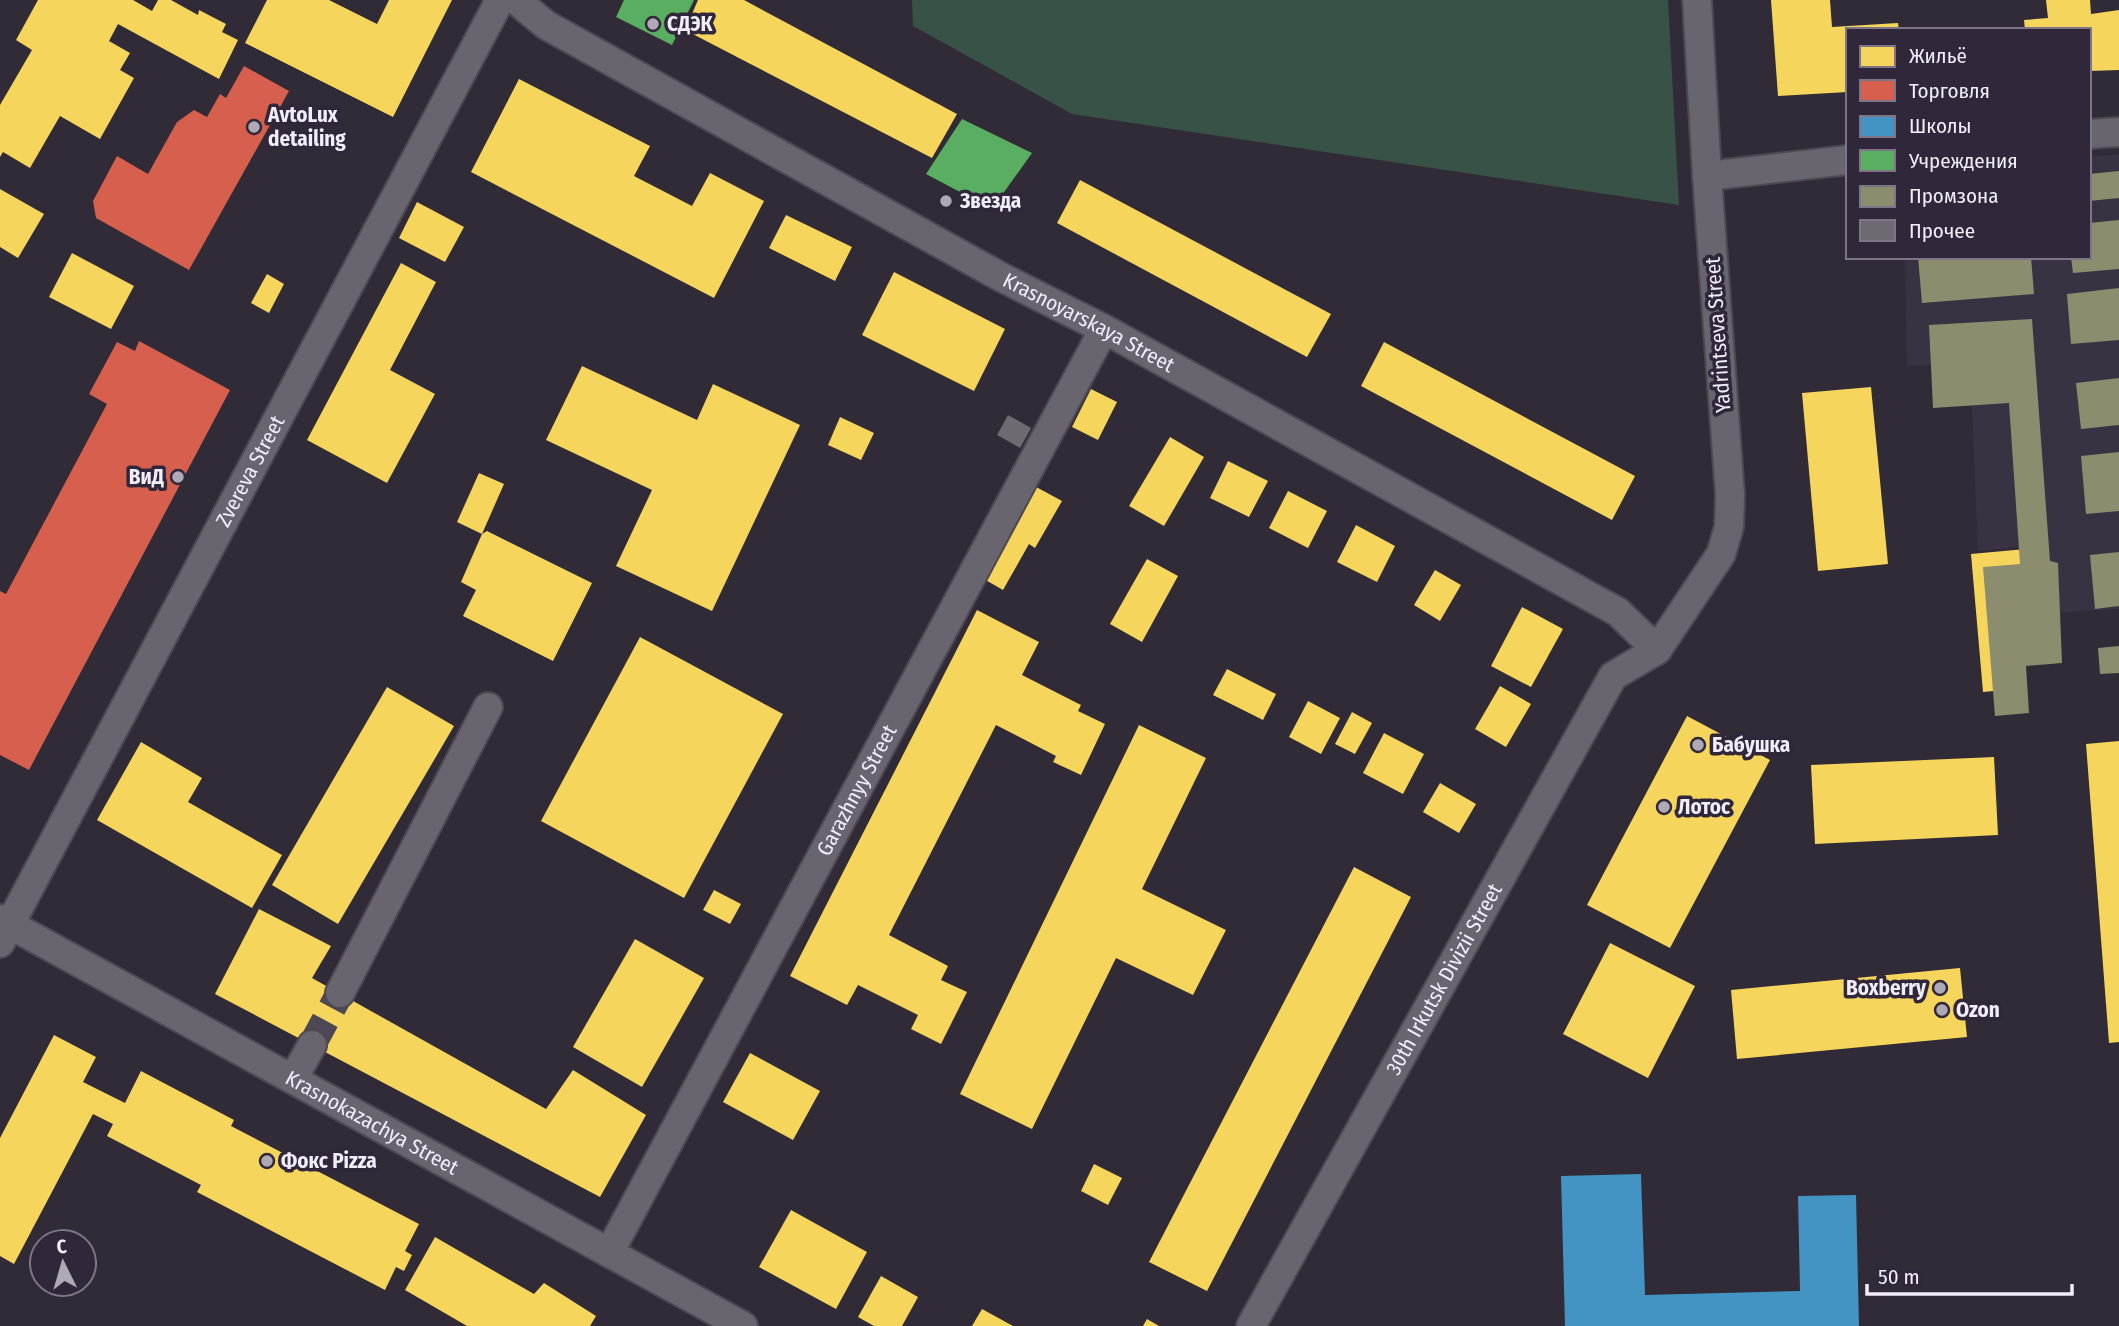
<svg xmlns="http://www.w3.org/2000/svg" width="2119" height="1326" viewBox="0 0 2119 1326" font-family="'Fira Sans Condensed',sans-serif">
	<rect width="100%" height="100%" fill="#302b36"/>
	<path fill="#393243" d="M 2119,154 L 2119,609 L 2049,613 L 2043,544 L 1978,551 L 1970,364 L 1907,366 L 1905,257 L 2089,257 L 2089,157 Z"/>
	<path fill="#385247" d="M 912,0 L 1668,0 L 1679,205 L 1072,114 L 913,26 Z"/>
	<g fill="#f6d55c">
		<path d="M 38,0 L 133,0 L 152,11 L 158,0 L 171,0 L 198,15 L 199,10 L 226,24 L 222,32 L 238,40 L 219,79 L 118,24 L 109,41 L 130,53 L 120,70 L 134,78 L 100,139 L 60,116 L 30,168 L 3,152 L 0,157 L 0,105 L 32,50 L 16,40 Z"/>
		<path d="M 267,0 L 329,0 L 377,24 L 389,0 L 452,0 L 393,117 L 245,43 Z"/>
		<path d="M 698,0 L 744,0 L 957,114 L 932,158 L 685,30 Z"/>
		<path d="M 1771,0 L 1830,0 L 1832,27 L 1898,23 L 1899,30 L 1848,30 L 1848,92 L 1778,96 Z"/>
		<path d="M 2046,0 L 2090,0 L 2091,14 L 2119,10 L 2119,70 L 2089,71 L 2089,30 L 2025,30 L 2024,20 L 2048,18 Z"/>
		<path d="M 519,79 L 650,146 L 634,176 L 692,206 L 710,173 L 764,201 L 714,298 L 471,172 Z"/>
		<path d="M 1080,180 L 1331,314 L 1307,357 L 1057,223 Z"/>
		<path d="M 0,189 L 44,214 L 18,258 L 0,247 Z"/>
		<path d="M 417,202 L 464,227 L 445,262 L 399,238 Z"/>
		<path d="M 786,215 L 852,247 L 835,281 L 769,248 Z"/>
		<path d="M 72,253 L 134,286 L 111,329 L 49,297 Z"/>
		<path d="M 401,263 L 436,282 L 390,370 L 435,394 L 387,483 L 307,440 Z"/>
		<path d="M 894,272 L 1005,329 L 974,391 L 862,335 Z"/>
		<path d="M 267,274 L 284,284 L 269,313 L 251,303 Z"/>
		<path d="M 1384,342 L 1635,476 L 1612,520 L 1361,386 Z"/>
		<path d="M 582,366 L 697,420 L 713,384 L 800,425 L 712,611 L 616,566 L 652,490 L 546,440 Z"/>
		<path d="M 1871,387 L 1888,564 L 1818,571 L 1802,393 Z"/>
		<path d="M 1091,389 L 1117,402 L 1098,440 L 1072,427 Z"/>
		<path d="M 840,417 L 874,433 L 861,460 L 828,445 Z"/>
		<path d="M 1170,437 L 1204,457 L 1164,526 L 1129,506 Z"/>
		<path d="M 1228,461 L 1268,481 L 1249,517 L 1210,498 Z"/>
		<path d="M 479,473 L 504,484 L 482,534 L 457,522 Z"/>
		<path d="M 1027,482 L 1062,501 L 1035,548 L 1029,544 L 1003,590 L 975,574 Z"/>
		<path d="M 1288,491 L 1327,511 L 1308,548 L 1269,528 Z"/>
		<path d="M 1356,525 L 1395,546 L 1377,582 L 1337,562 Z"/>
		<path d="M 487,531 L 592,583 L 553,661 L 463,616 L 476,590 L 461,582 L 482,534 Z"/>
		<path d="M 2036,548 L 2044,642 L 2010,645 L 2015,689 L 1983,692 L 1971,554 Z"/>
		<path d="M 1147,559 L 1178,576 L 1142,642 L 1110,624 Z"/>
		<path d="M 1435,570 L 1461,585 L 1440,621 L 1414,605 Z"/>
		<path d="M 1522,607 L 1563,629 L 1531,687 L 1491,666 Z"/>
		<path d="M 977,610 L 1039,642 L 1022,675 L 1081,705 L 1078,711 L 1105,724 L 1081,775 L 1053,762 L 1056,756 L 996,725 L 889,935 L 948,966 L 941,980 L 967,992 L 941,1044 L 911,1029 L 918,1015 L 858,985 L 847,1005 L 790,976 Z"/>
		<path d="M 640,637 L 783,714 L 684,898 L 541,821 Z"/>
		<path d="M 1227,669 L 1276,694 L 1263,720 L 1213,695 Z"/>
		<path d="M 1500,686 L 1531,704 L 1506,747 L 1475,729 Z"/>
		<path d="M 387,687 L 454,726 L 338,924 L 272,885 Z"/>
		<path d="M 1308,701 L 1340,718 L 1321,754 L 1289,737 Z"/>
		<path d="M 1352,712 L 1372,723 L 1355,754 L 1335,744 Z"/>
		<path d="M 1687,716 L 1770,760 L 1670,948 L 1587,905 Z"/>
		<path d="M 1139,725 L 1206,758 L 1142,889 L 1226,930 L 1193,995 L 1116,958 L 1032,1129 L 960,1094 Z"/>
		<path d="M 1384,733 L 1424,754 L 1403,794 L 1363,773 Z"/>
		<path d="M 2119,741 L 2119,1042 L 2109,1043 L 2086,744 Z"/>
		<path d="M 141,742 L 202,778 L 188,802 L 282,855 L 252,908 L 97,820 Z"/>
		<path d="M 1994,757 L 1998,835 L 1815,844 L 1811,765 Z"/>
		<path d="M 1440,783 L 1476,804 L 1459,833 L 1423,812 Z"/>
		<path d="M 1354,867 L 1411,897 L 1207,1291 L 1149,1262 Z"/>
		<path d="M 714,890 L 741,904 L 730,924 L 703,910 Z"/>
		<path d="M 259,909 L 331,946 L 312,978 L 546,1109 L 573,1070 L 646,1115 L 600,1197 L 215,994 Z"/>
		<path d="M 635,939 L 704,978 L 642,1087 L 573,1047 Z"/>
		<path d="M 1610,943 L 1695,986 L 1648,1078 L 1563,1034 Z"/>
		<path d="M 1960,968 L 1967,1037 L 1737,1059 L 1731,990 Z"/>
		<path d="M 54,1035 L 96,1057 L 83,1082 L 125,1103 L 141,1071 L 234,1120 L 231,1126 L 419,1224 L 405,1251 L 412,1255 L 404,1271 L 396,1267 L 385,1290 L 197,1192 L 201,1185 L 107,1136 L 113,1124 L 93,1114 L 14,1264 L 0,1256 L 0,1138 Z"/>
		<path d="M 750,1053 L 820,1091 L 793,1140 L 723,1102 Z"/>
		<path d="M 1094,1164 L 1122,1178 L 1108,1205 L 1081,1191 Z"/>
		<path d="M 791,1210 L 867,1252 L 836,1309 L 759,1267 Z"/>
		<path d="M 435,1237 L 534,1294 L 544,1283 L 596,1316 L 590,1326 L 467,1326 L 405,1290 Z"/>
		<path d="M 881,1276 L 918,1297 L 902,1326 L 874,1326 L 858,1317 Z"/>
		<path d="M 982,1309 L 1013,1326 L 972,1326 Z"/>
		<path d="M 1147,1319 L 1159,1326 L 1143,1326 Z"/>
	</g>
	<g fill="#d6604d">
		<path d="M 244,66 L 289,91 L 189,270 L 96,218 L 93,201 L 117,156 L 148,174 L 177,122 L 194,110 L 207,117 L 220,94 L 226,98 Z"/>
		<path d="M 139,341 L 230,390 L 29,770 L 0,755 L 0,591 L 6,594 L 107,404 L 89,394 L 117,342 L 135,351 Z"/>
	</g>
	<path fill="#4393c3" d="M 1641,1174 L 1645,1295 L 1800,1291 L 1798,1196 L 1856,1195 L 1859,1326 L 1565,1326 L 1561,1176 Z"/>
	<g fill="#5aae61">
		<path d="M 624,0 L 694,0 L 672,45 L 616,17 Z"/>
		<path d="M 962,119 L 1032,153 L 992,209 L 926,174 Z"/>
	</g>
	<g fill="#8c8c6e">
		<path d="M 2119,171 L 2119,198 L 2089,201 L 2089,174 Z"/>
		<path d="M 2119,220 L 2119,269 L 2073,273 L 2071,257 L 2089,257 L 2089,223 Z"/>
		<path d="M 1918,257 L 2031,257 L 2034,294 L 1922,303 Z"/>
		<path d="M 2119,288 L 2119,340 L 2071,344 L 2067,294 Z"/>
		<path d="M 2032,319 L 2050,561 L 2058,563 L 2062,663 L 2026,666 L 2029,713 L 1995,716 L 1983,567 L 2020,564 L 2009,403 L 1933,408 L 1929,325 Z"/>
		<path d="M 2119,378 L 2119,425 L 2081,429 L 2076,383 Z"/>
		<path d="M 2119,452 L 2119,511 L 2086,514 L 2081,456 Z"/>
		<path d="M 2119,552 L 2119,606 L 2095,609 L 2090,555 Z"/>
		<path d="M 2119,646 L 2119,673 L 2100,674 L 2098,648 Z"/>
	</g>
	<path fill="#6f6971" d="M 1008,415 L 1031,428 L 1020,448 L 997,435 Z"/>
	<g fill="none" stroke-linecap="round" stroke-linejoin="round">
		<path stroke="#4d4853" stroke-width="28" stroke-dasharray="28 14" stroke-linecap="butt" d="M 312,1045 L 340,993"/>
		<g stroke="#4d4851" stroke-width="32">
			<g id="minor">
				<path id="s1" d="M 516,0 L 546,25 L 1001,277 L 1104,329 L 1618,612 L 1657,650"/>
				<path d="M 2089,134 L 2119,132"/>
				<path d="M 1707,176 L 1848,160"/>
				<path id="s2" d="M 0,919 L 743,1326"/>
				<path id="s3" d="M 0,943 L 500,0"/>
				<path d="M 340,993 L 488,707"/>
				<path d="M 293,1079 L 312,1045"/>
				<path id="s4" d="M 609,1253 L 1104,329"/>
				<path id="s5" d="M 1251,1326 L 1613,676 L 1657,650 L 1721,554 L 1729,527 L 1730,495 L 1707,176 L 1697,0"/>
			</g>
		</g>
		<use href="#minor" stroke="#69656e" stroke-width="28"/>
	</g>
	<g fill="#afa9b5" stroke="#30273a" stroke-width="2.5">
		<circle cx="653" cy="24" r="7"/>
		<circle cx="254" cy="127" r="7"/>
		<circle cx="946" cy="201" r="7"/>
		<circle cx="178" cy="477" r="7"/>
		<circle cx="1698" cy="745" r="7"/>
		<circle cx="1664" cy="807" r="7"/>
		<circle cx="1940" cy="988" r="7"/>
		<circle cx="1942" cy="1010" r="7"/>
		<circle cx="267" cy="1161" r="7"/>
	</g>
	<g text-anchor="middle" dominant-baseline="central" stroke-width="7" stroke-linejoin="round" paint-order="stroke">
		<g font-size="21" font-weight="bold" fill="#f3edfa" stroke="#30273a" text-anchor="start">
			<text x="667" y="24">СДЭК</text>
			<text x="268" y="115">AvtoLux<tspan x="268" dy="24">detailing</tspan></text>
			<text x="960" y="201">Звезда</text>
			<text x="164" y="477" text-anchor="end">ВиД</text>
			<text x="1712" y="745">Бабушка</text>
			<text x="1678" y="807">Лотос</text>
			<text x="1926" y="988" text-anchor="end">Boxberry</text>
			<text x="1956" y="1010">Ozon</text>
			<text x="281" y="1161">Фокс Pizza</text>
		</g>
		<g font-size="21" fill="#f3edfa" stroke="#30273a">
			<text stroke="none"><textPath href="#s1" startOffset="658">Krasnoyarskaya Street</textPath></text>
			<text transform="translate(1718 335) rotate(-94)">Yadrintseva Street</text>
			<text stroke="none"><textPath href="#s3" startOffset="534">Zvereva Street</textPath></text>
			<text stroke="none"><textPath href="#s4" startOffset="525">Garazhnyy Street</textPath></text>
			<text stroke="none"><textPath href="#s5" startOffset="397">30th Irkutsk Divizii Street</textPath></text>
			<text stroke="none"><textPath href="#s2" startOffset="424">Krasnokazachya Street</textPath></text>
		</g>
	</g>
	<rect x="1846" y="28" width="245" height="231" fill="#30273a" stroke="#7e7687" stroke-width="2"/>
	<rect x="1860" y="46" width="35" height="21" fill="#f6d55c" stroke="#7e7687" stroke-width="2"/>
	<text x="1909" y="63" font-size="21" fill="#f3edfa">Жильё</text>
	<rect x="1860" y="80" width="35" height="21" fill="#d6604d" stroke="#7e7687" stroke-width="2"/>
	<text x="1909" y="98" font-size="21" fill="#f3edfa">Торговля</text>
	<rect x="1860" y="116" width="35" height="21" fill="#4393c3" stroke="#7e7687" stroke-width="2"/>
	<text x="1909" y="133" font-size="21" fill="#f3edfa">Школы</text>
	<rect x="1860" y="150" width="35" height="21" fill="#5aae61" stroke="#7e7687" stroke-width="2"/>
	<text x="1909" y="168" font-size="21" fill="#f3edfa">Учреждения</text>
	<rect x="1860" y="186" width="35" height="21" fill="#8c8c6e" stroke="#7e7687" stroke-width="2"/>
	<text x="1909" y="203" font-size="21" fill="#f3edfa">Промзона</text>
	<rect x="1860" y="220" width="35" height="21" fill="#6f6971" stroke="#7e7687" stroke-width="2"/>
	<text x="1909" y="238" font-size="21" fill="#f3edfa">Прочее</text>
	<g transform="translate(63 1263) rotate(355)"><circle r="33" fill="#30273a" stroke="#7e7687" stroke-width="2"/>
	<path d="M0-5L12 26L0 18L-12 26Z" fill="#afa9b5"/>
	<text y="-10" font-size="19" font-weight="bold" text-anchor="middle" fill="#f3edfa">С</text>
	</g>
	<path d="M1867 1284v10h205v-10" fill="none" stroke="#f3edfa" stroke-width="3.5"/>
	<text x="1878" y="1284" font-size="21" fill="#f3edfa" stroke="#30273a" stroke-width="5" paint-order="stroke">50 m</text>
</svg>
